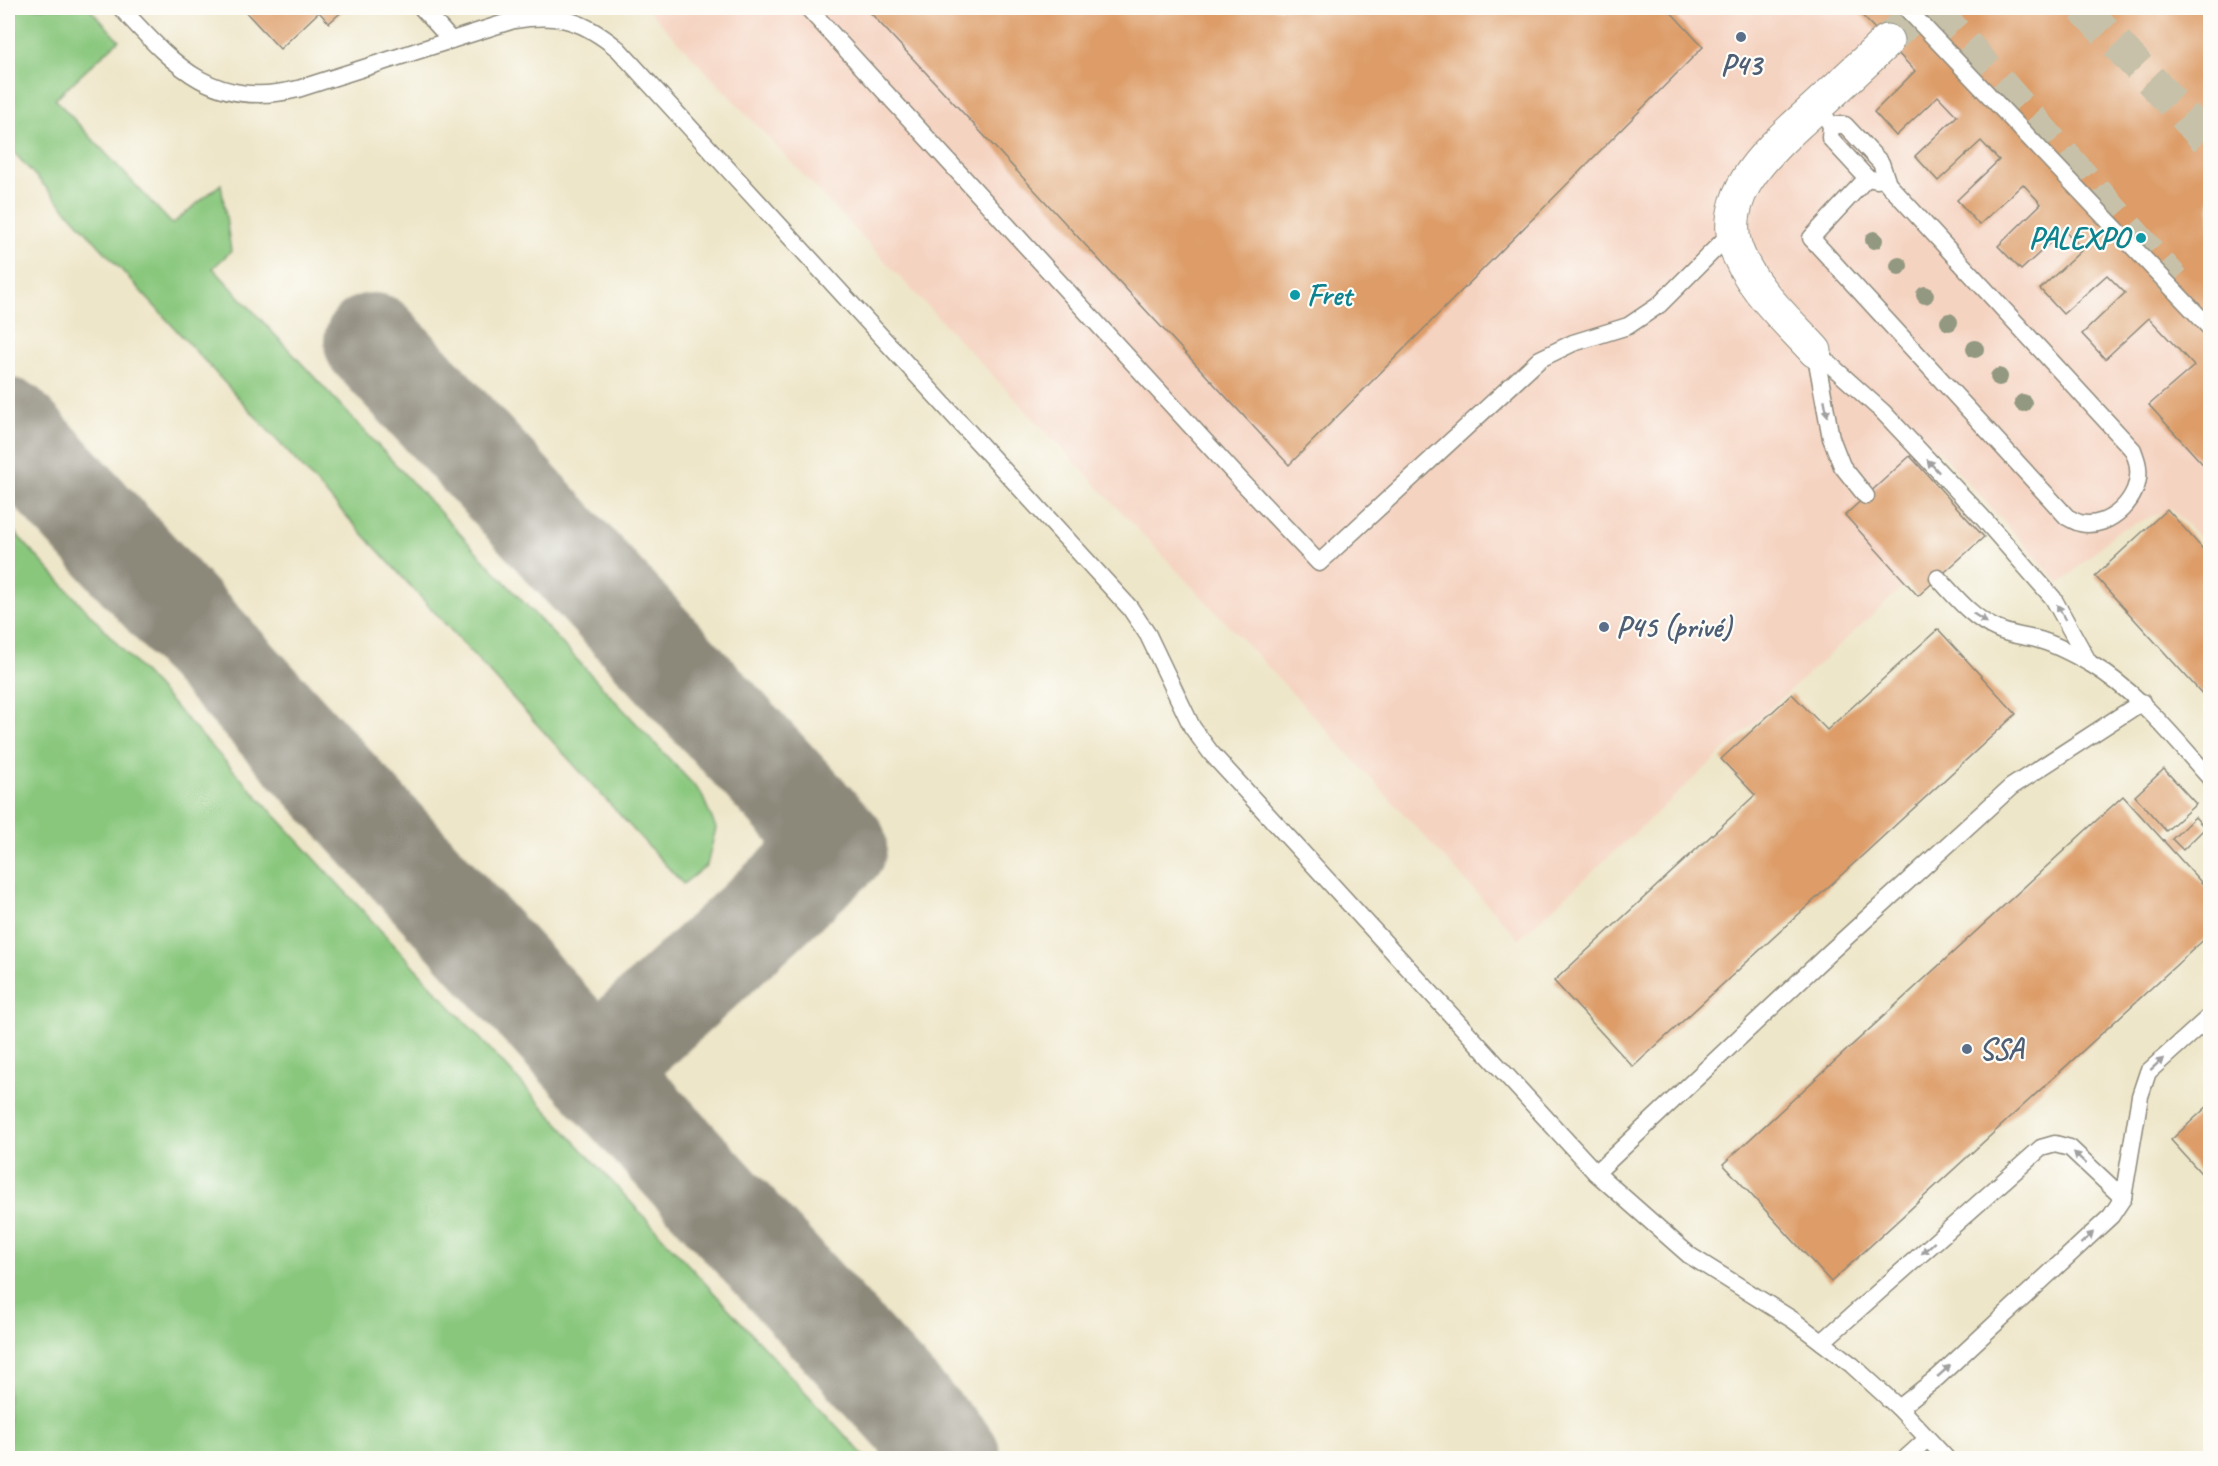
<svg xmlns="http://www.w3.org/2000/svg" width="2218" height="1466" viewBox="0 0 2218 1466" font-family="Caveat,sans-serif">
	<rect width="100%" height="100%" fill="#fdfcf7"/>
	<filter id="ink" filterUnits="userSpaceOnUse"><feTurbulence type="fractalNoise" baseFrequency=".0167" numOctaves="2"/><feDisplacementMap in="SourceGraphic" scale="12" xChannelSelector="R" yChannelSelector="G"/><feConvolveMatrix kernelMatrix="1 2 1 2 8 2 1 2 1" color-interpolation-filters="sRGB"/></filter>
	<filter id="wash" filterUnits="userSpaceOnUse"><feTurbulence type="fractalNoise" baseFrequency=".008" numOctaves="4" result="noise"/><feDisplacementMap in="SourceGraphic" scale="24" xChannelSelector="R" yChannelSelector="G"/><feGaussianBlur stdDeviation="1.35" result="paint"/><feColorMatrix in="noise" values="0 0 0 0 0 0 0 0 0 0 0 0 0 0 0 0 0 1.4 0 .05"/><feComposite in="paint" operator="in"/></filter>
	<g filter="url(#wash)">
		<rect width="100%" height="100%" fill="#eee6c9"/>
		<path fill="#f5d3c1" d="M 646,8 L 2210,8 L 2210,550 L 2171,508 L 2116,532 L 2060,584 L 1937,449 L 1856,526 L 1907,583 L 1519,939 L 1282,682 Z"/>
		<g fill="#89c77d" stroke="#5a7954" stroke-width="1.5">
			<path d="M 8,8 L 89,8 L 119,40 L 55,99 L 172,224 L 221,184 L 231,251 L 213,268 L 701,793 L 716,828 L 707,865 L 683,884 L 8,146 Z"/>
			<path d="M 8,525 L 866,1458 L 8,1458 Z"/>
		</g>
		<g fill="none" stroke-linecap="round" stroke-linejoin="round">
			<g stroke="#8c887a" stroke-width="98">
				<path d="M 373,342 L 838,846 L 596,1069"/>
				<path d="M 8,427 L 952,1458"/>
			</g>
		</g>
		<g id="blocks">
			<g fill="#dd9c67">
				<path d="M 242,8 L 346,8 L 329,23 L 319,12 L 280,49 Z"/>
				<path d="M 866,8 L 1667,8 L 1703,47 L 1289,465 Z"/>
				<path d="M 1855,8 L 2210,8 L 2210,472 L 2149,405 L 2194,366 L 2149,318 L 2105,359 L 2082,334 L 2125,293 L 2107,275 L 2063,314 L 2040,289 L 2083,249 L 2064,230 L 2021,270 L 1998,246 L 2041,204 L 2023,184 L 1979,225 L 1957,200 L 1999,160 L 1981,141 L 1938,181 L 1915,156 L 1957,116 L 1938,96 L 1896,136 L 1874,112 L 1915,71 Z"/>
				<path d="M 1910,456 L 1984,537 L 1918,596 L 1845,515 Z"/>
				<path d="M 2167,509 L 2210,557 L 2210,692 L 2205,697 L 2095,576 Z"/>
				<path d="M 1938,629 L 2016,714 L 1633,1067 L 1554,981 L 1755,795 L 1721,759 L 1792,694 L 1827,730 Z"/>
				<path d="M 2164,769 L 2196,804 L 2166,831 L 2135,796 Z"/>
				<path d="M 2123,796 L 2210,892 L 2210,934 L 1831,1282 L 1723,1164 Z"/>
				<path d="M 2195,817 L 2205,828 L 2183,850 L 2172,839 Z"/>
				<path d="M 2210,1104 L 2210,1183 L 2171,1140 Z"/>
			</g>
		</g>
	</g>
	<g filter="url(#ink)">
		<use href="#blocks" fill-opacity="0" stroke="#8c887a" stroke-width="1.5"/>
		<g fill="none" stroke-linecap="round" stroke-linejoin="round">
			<path stroke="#c7c1a9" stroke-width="33" stroke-dasharray="33 16" stroke-linecap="butt" d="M 1887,41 L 1921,8"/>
			<g stroke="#c7c1a9" stroke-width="33" stroke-dasharray="33 16" stroke-linecap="butt">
				<path d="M 1933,8 L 2174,281"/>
				<path d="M 2083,8 L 2210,143"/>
			</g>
			<g stroke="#8c887a" stroke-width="19">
				<g id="lane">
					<path d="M 121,8 C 174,65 212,110 298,89 L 514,20 C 559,13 583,20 618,49 L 1130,608 L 1148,635 L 1192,727 L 1211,753 L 1596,1173 L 1689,1255 L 1793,1320 L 1852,1365 L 1899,1408 L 1946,1458"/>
					<path d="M 422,8 L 451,40"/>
					<path d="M 808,8 L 1245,485 L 1319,563 L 1540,359 L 1573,343 L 1628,326 L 1659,305 L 1733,231"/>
					<path d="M 1818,106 L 1831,125 L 1845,125 L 1881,163 L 1888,184 L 2133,450 C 2135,456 2138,462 2138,468 C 2142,497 2110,530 2080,523 C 2076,522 2071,519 2067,517 L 1811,238 L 1867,178"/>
					<path d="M 1831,125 L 1830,138 L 1867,178 L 1877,180"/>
					<path d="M 1815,351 L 1883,412 L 1982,517 L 2053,598 L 2089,663"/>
					<path d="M 1815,351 L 1831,438 L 1842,466 L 1866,496"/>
					<path d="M 1938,578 C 1956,597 1972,618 1997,629 C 2010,635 2022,636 2036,639 C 2052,643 2077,656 2091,664 C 2139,693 2173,737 2210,778"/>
					<path d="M 1596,1173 L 1829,953 L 2011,787 L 2142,702"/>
					<path d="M 1822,1342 L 2041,1148 L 2055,1144 L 2070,1148 L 2123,1198"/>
					<path d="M 1899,1408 L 1938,1377 L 2111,1216 L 2123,1198 L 2140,1096 L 2148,1072 L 2210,1016"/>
					<path d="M 1906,1458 L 1927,1439"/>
				</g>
			</g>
			<g stroke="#8c887a" stroke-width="35">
				<path id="street" d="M 1815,351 C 1788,321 1747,285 1735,245 C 1729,223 1735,199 1747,180 C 1764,153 1790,131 1813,110 C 1838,87 1863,64 1887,41"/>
			</g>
			<use href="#lane" stroke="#fff" stroke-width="16"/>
			<use href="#street" stroke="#fff" stroke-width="33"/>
			<g stroke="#8c887a" stroke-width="19" stroke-linecap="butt">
				<path id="lane-bridge" d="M 1906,8 L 2210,328"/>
			</g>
			<use href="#lane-bridge" stroke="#fff" stroke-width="16"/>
		</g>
		<g fill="#929980">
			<circle cx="1874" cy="240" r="9"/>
			<circle cx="1899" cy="266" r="9"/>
			<circle cx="1925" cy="295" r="9"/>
			<circle cx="1949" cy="322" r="9"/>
			<circle cx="1975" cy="349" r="9"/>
			<circle cx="1999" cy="377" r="9"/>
			<circle cx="2023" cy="403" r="9"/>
		</g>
		<defs><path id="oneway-solid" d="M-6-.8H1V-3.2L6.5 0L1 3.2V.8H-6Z" transform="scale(1.5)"/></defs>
		<g fill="#a0a0a0">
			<use href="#oneway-solid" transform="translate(1826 408) rotate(79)"/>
			<use href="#oneway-solid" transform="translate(1933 466) rotate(-133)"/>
			<use href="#oneway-solid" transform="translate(2061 612) rotate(-119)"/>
			<use href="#oneway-solid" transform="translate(1980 618) rotate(34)"/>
			<use href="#oneway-solid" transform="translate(2157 1064) rotate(-42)"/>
			<use href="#oneway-solid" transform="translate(2080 1158) rotate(-137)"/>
			<use href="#oneway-solid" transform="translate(2087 1238) rotate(-43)"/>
			<use href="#oneway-solid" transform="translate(1928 1248) rotate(138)"/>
			<use href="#oneway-solid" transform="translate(1944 1371) rotate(-42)"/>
		</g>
	</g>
	<g fill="#5c6f8a" stroke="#fdfcf7" stroke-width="2">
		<circle cx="1741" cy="37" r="6"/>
		<circle cx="1604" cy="627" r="6"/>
		<circle cx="1967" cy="1049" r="6"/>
	</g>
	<g fill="#0f9aa8" stroke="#fdfcf7" stroke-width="2">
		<circle cx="2141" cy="238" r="6"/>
		<circle cx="1295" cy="295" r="6"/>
	</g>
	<g text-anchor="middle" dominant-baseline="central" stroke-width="4.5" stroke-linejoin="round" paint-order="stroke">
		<g font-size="30" font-weight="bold" fill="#4e5e75" stroke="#fdfcf7" text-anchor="start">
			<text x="1741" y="65" text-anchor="middle">P43</text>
			<text x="1616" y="627">P45 (privé)</text>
			<text x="1979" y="1049">SSA</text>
		</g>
		<g font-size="30" font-weight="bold" fill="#0d838f" stroke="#fdfcf7" text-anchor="end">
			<text x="2129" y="238">PALEXPO</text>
			<text x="1307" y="295" text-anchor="start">Fret</text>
		</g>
	</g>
	<rect width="2218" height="1466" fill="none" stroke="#fdfcf7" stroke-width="30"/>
</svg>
